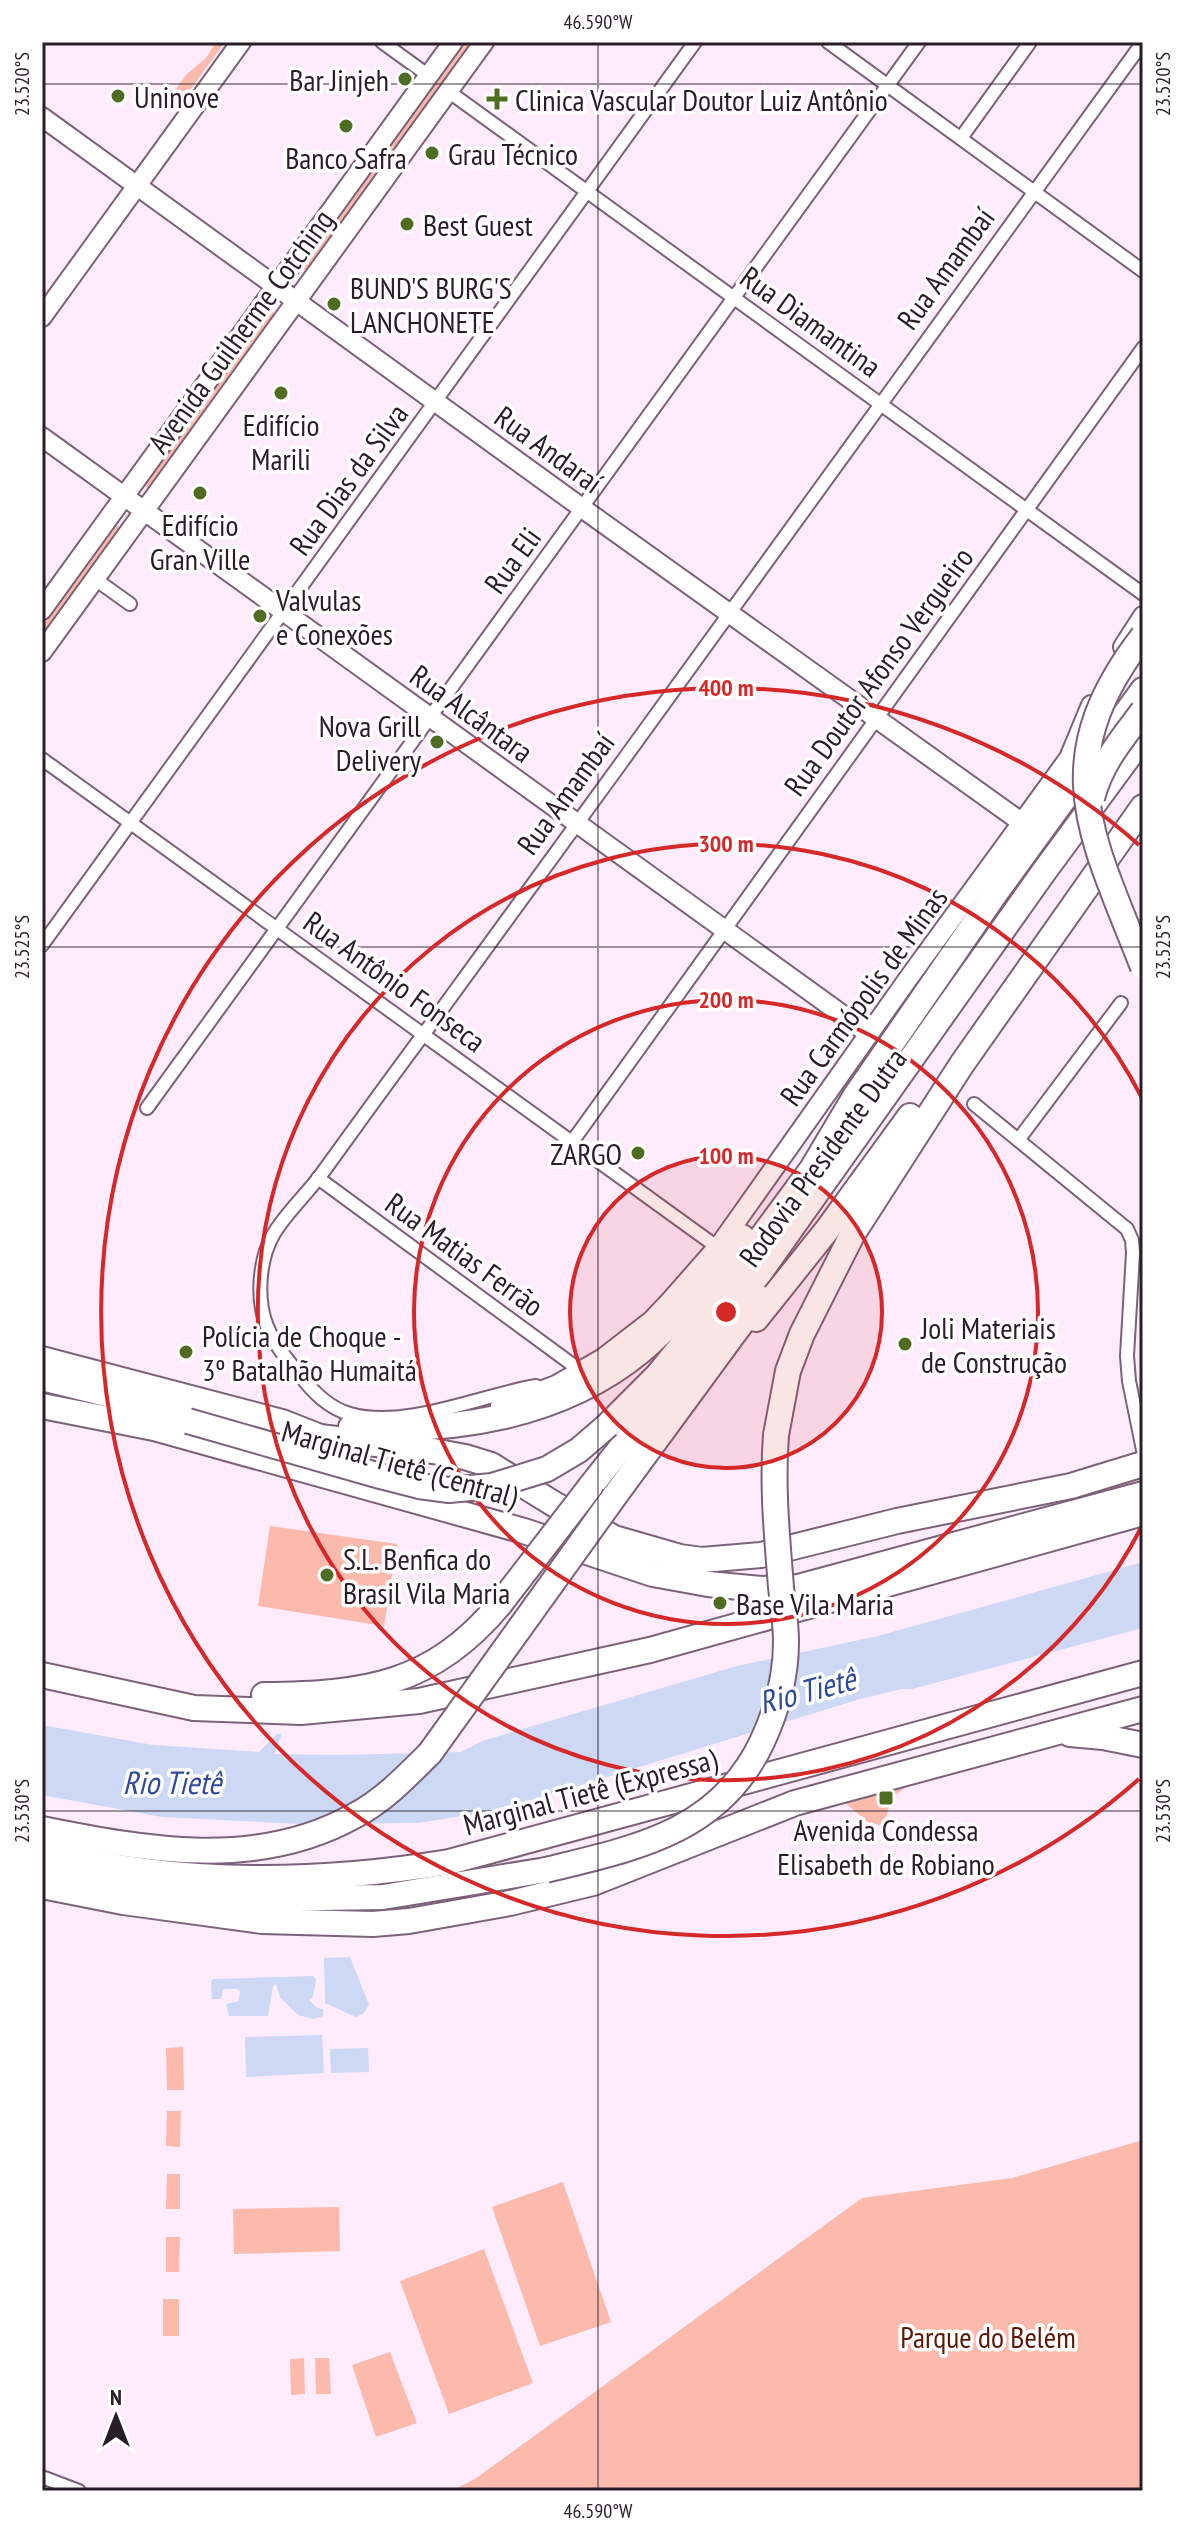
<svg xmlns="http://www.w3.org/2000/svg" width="1185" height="2533" viewBox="0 0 1185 2533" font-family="'PT Sans Narrow',sans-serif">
	<rect width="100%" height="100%" fill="#feecfc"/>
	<g fill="#fbbaab">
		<path d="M 216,42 L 225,42 L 179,105 L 169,98 L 187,74 L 206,58 Z"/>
		<path d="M 464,42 L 472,42 L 306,271 L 301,267 Z"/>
		<path d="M 270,310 L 275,314 L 149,489 L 144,485 Z"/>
		<path d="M 115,524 L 120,528 L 42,636 L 42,626 Z"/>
		<path d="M 270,1526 L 397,1544 L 384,1626 L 258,1606 Z"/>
		<path d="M 909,1785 L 891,1798 L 886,1819 L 880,1825 L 869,1823 L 844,1802 Z"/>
		<path d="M 183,2047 L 184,2090 L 167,2090 L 166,2048 Z"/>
		<path d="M 167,2111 L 181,2111 L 180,2147 L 166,2146 Z"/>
		<path d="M 1143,2140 L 1143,2491 L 451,2491 L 475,2479 L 862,2198 L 1012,2178 Z"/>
		<path d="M 167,2174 L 180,2174 L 180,2209 L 166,2209 Z"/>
		<path d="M 563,2182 L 611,2322 L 540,2346 L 492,2207 Z"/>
		<path d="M 339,2207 L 340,2251 L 234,2254 L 233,2209 Z"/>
		<path d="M 166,2237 L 180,2237 L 179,2272 L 166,2272 Z"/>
		<path d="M 484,2249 L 533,2383 L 449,2414 L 400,2281 Z"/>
		<rect x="163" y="2299" width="16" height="37"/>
		<path d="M 390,2352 L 417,2423 L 376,2437 L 352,2365 Z"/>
		<path d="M 304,2358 L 305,2394 L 291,2395 L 290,2359 Z"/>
		<path d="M 315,2358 L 329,2358 L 331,2394 L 316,2394 Z"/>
	</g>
	<g fill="#ccd8f4">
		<path d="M 1143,1562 L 1143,1628 L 912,1689 L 902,1689 L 860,1699 L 529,1801 L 475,1814 L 418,1823 L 300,1824 L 162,1817 L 42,1795 L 42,1725 L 153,1745 L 259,1752 L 277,1734 L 282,1734 L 274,1754 L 338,1755 L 461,1752 L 482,1741 L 737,1666 L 878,1636 Z"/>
		<path d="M 350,1957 L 369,2005 L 364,2013 L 356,2017 L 325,2003 L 324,1958 Z"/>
		<path d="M 313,1976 L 316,1979 L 313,1997 L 309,2000 L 317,2008 L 323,2009 L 323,2016 L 313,2019 L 298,2015 L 280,1997 L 276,1984 L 273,1986 L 268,2016 L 229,2016 L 226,2004 L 239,2001 L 240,1991 L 238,1989 L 223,1989 L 221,1999 L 212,1999 L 211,1982 L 213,1979 Z"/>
		<path d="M 322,2035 L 324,2073 L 246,2077 L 245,2037 Z"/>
		<path d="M 368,2048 L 369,2072 L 331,2073 L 330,2049 Z"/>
	</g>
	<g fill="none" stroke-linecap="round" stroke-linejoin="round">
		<g stroke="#7c6279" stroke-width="16">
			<g id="street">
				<path d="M 382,42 L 429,76"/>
				<path d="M 828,42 L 1143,271"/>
				<path d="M 448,91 L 1143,594"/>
				<path d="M 961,138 L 1030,42"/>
				<path d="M 95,579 L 130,604"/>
				<path d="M 42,759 L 717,1247"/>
				<path d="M 42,945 L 695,42"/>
				<path d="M 974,1104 L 1127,1229 L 1132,1240 L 1133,1253 L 1127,1356 L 1129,1381 L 1143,1450"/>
				<path d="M 147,1108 L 919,42"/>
				<path d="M 1019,1139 L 1121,1003"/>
				<path d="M 572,1142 L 1143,348"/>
				<path d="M 318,1178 L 581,1371"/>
				<path d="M 536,1386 C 481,1395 405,1430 350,1414 C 328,1408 312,1391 299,1374 C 283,1355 266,1334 262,1309 C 258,1286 261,1256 273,1235 C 285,1214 305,1196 320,1176 C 355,1128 390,1079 426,1031 C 666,702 905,372 1143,42"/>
				<path d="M 42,2477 L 79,2491"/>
			</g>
		</g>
		<g stroke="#7c6279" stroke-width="22">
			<g id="secondary">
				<path d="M 42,117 L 582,508 L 1024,824"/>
				<path d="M 42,317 L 241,42"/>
				<path d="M 42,437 L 869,1034"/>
				<path d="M 42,610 L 453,42"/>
				<path d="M 1123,647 L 1143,616"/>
				<path d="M 42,652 L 484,42"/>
				<path d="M 500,1406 L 556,1385 L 603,1358 L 651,1321 L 670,1301 L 721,1243 L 743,1212 L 910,976 L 1069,758 L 1091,705"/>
			</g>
		</g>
		<g stroke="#7c6279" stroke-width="28">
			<g id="highway">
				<path d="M 756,1319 L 827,1230 L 910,1116"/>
				<path d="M 42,1359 L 282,1422 L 320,1437 L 433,1451 L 465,1457 L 491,1465 L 554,1504 L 614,1538 L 680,1557 L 702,1560 L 761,1555 L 897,1521 L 1071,1486 L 1143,1464"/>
				<path d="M 42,1378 L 115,1396 L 188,1421"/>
				<path d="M 42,1406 L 154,1428 L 524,1531 L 653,1574 L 708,1584 L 761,1589 L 798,1587 L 1143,1494"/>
				<path d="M 608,1425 L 657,1376 L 679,1349 L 812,1169 L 856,1095 L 997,891 L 1143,690"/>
				<path d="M 351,1427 C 451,1434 561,1417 641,1351 C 677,1321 714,1274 742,1237"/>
				<path d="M 776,1435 L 788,1371 L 802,1334 L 852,1235 L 962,1064 L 1143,807"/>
				<path d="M 590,1487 L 761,1271 L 1043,873 L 1143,737"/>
				<path d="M 614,1497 L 760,1298"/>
				<path d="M 42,1675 L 194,1708 L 301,1712 L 419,1701 L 650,1650 L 1143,1513"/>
				<path d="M 264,1695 C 364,1694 432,1686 500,1604"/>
				<path d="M 1070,1734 L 1103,1737 L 1143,1745"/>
				<path d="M 42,1829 C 146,1850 257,1870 354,1816 C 383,1801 407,1776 430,1753"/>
				<path d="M 42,1851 C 175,1886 314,1884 449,1862 L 1143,1673"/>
				<path d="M 42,1868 L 145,1889 L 214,1897 L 262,1899 L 383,1897 L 546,1870"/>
				<path d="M 42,1886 L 123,1902 L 262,1921 L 373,1924 L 409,1921 L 510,1903 L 593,1883 L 795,1803 L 1143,1709"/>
			</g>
		</g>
		<use href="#street" stroke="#fff" stroke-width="12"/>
		<use href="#secondary" stroke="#fff" stroke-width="18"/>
		<use href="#highway" stroke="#fff" stroke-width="24"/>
		<g stroke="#7c6279" stroke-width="28" stroke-linecap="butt">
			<g id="highway-bridge">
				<path d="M 1143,636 C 1045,763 1092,836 1143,967"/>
				<path d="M 1092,798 C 1101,763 1122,739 1143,711"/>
				<path d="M 188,1421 L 380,1476 L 419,1486 L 449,1490 L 492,1486 L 547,1469 L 579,1450 L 608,1425"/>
				<path d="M 500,1604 L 590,1487"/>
				<path d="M 430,1753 L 614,1497"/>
				<path d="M 546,1870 C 635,1848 719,1833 762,1742 C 777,1710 786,1678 786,1642 C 786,1624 783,1605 781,1587 C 777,1536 772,1486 776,1435"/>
			</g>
		</g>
		<use href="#highway-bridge" stroke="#fff" stroke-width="24"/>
	</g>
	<path fill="none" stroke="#291e28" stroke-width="2" stroke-opacity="0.45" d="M 598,42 L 598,2491M 42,84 L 1143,84M 42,947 L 1143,947M 42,1811 L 1143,1811"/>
	<circle cx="726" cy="1312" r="156" fill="#d62828" fill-opacity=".12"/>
	<g fill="none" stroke="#d62828" stroke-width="4">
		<circle cx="726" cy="1312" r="156"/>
		<circle cx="726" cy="1312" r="312"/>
		<path d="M1143 1524A468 468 0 1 1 1143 1100"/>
		<path d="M1139 1779A624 624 0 1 1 1139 845"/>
	</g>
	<g fill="#4f6d22" stroke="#fff" stroke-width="3">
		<circle cx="405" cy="79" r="8"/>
		<circle cx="118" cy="96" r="8"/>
		<path d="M493 87h8v8h8v8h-8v8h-8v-8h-8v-8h8z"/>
		<circle cx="346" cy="126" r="8"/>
		<circle cx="432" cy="153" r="8"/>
		<circle cx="407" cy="224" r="8"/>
		<circle cx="334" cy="304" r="8"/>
		<circle cx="281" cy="393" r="8"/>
		<circle cx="200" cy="493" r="8"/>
		<circle cx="260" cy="616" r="8"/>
		<circle cx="437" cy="742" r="8"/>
		<circle cx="638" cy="1153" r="8"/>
		<circle cx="905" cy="1344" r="8"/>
		<circle cx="186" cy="1352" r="8"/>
		<circle cx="327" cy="1575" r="8"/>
		<circle cx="720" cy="1603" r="8"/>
		<rect x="878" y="1790" width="16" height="16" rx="4"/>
	</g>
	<g text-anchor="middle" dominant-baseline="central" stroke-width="7" stroke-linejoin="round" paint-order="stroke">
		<g font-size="30" fill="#291e28" stroke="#fff" text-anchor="start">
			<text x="389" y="79" text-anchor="end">Bar Jinjeh</text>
			<text x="134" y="96">Uninove</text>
			<text x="515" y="99">Clinica Vascular Doutor Luiz Antônio</text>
			<text x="448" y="153">Grau Técnico</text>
			<text x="346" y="157" text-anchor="middle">Banco Safra</text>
			<text x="423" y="224">Best Guest</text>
			<text x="350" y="287">BUND'S BURG'S<tspan x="350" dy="34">LANCHONETE</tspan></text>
			<text x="281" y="424" text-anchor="middle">Edifício<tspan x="281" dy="34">Marili</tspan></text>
			<text x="200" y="524" text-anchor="middle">Edifício<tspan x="200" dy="34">Gran Ville</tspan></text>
			<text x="276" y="599">Valvulas<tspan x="276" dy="34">e Conexões</tspan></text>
			<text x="421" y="725" text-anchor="end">Nova Grill<tspan x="421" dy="34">Delivery</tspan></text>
			<text x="622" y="1153" text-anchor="end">ZARGO</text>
			<text x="921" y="1327">Joli Materiais<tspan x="921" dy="34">de Construção</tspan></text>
			<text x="202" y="1335">Polícia de Choque -<tspan x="202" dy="34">3º Batalhão Humaitá</tspan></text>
			<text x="343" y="1558">S.L. Benfica do<tspan x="343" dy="34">Brasil Vila Maria</tspan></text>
			<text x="736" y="1603">Base Vila Maria</text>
			<text x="886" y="1829" text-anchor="middle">Avenida Condessa<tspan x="886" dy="34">Elisabeth de Robiano</tspan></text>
		</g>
		<g font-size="30" fill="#291e28" stroke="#fff">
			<text transform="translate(945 268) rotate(-54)">Rua Amambaí</text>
			<text transform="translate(811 321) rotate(36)">Rua Diamantina</text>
			<text transform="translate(240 331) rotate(-54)">Avenida Guilherme Cotching</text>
			<text transform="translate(549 449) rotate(36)">Rua Andaraí</text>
			<text transform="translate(348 479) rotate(-54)">Rua Dias da Silva</text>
			<text transform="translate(512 560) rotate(-54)">Rua Eli</text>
			<text transform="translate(878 671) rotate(-54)">Rua Doutor Afonso Vergueiro</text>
			<text transform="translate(472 713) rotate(36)">Rua Alcântara</text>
			<text transform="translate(565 793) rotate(-54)">Rua Amambaí</text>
			<text transform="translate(395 981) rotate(36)">Rua Antônio Fonseca</text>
			<text transform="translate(863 996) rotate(-54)">Rua Carmópolis de Minas</text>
			<text transform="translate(822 1157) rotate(-54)">Rodovia Presidente Dutra</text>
			<text transform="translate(465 1254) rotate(36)">Rua Matias Ferrão</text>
			<text transform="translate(400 1463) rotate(16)">Marginal Tietê (Central)</text>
			<text transform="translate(590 1791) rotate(-15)">Marginal Tietê (Expressa)</text>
		</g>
		<g font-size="30" fill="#5e1809" stroke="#fff">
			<text x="988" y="2336">Parque do Belém</text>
		</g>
		<g font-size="32" font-style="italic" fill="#314b98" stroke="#fff">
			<text transform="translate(807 1690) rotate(-15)">Rio Tietê</text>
			<text x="172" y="1782">Rio Tietê</text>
		</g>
	</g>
	<circle cx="726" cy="1312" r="12" fill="#d62828" stroke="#fff" stroke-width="4"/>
	<g font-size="24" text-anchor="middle" font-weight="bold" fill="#d62828" stroke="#fff" stroke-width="7" stroke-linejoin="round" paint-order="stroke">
		<text x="726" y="696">400 m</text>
		<text x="726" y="852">300 m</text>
		<text x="726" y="1008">200 m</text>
		<text x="726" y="1164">100 m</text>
	</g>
	<rect width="1185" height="2533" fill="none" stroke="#ffffff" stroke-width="88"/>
	<g transform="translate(116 2417)" stroke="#ffffff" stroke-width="6" paint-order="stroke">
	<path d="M0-6L14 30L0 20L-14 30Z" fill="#291e28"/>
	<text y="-12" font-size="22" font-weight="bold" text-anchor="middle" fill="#291e28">N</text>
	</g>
	<rect x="44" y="44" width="1097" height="2445" fill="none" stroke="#291e28" stroke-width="3"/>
	<g font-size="20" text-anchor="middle" fill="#291e28">
		<text x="598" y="29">46.590°W</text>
		<text transform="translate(22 84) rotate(-90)" y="7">23.520°S</text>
		<text transform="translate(1163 84) rotate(-90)" y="7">23.520°S</text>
		<text transform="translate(22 947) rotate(-90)" y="7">23.525°S</text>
		<text transform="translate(1163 947) rotate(-90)" y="7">23.525°S</text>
		<text transform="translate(22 1811) rotate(-90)" y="7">23.530°S</text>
		<text transform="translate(1163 1811) rotate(-90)" y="7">23.530°S</text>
		<text x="598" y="2518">46.590°W</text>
	</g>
</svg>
